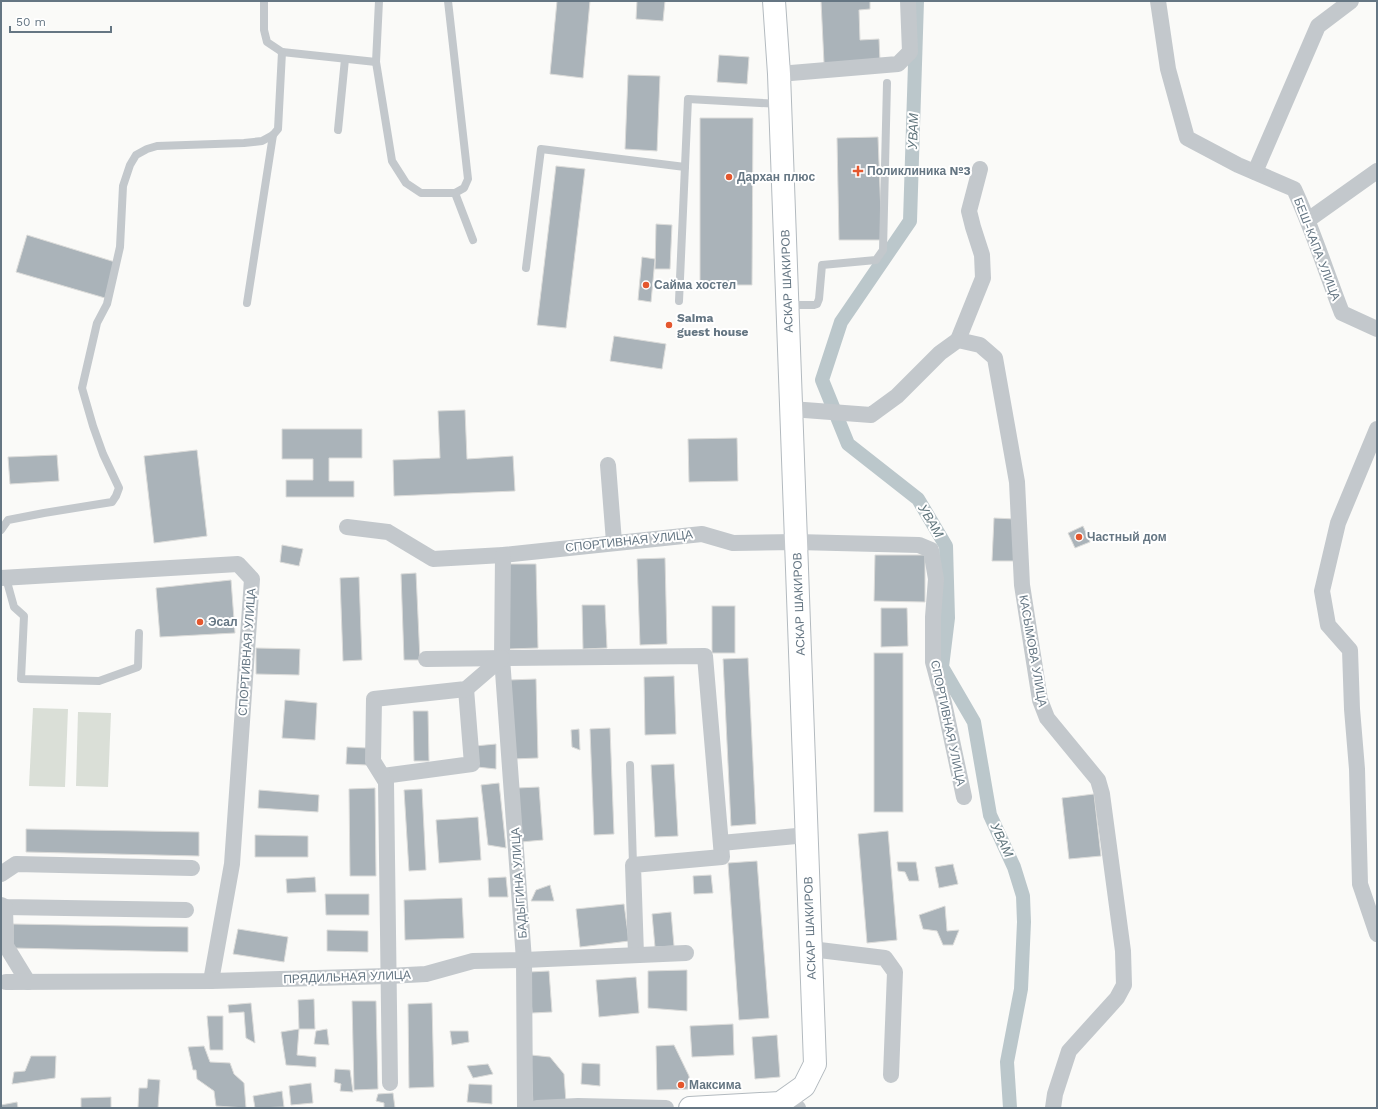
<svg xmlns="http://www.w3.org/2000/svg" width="1378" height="1109" viewBox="0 0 1378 1109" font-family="'Work Sans',sans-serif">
	<rect width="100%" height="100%" fill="#fafaf8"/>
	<g fill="#dadfd7">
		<path d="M 33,708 L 68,709 L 65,787 L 29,786 Z"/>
		<path d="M 78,712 L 111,713 L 108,787 L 76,786 Z"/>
	</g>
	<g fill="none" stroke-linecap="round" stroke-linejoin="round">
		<path stroke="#bbc7cb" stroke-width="14" d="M 917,1 L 910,221 L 841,322 L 822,380 L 848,444 L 918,499 L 946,546 L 948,618 L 942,667 L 974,722 L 990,815 L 1014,867 L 1023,896 L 1024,922 L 1021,989 L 1007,1062 L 1010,1108"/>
	</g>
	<g fill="#aab3b9" stroke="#dcdcda">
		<path d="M 557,1 L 590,1 L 583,78 L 550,74 Z"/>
		<path d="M 637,1 L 665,1 L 663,21 L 636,19 Z"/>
		<path d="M 821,1 L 870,1 L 870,9 L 859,10 L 860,40 L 879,39 L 880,61 L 824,63 Z"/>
		<path d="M 719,55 L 749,57 L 747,84 L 717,82 Z"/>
		<path d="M 628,75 L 660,76 L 657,151 L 625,149 Z"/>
		<path d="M 700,118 L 753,118 L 752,285 L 700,285 Z"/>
		<path d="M 878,137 L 882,240 L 839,240 L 837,138 Z"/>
		<path d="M 556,166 L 585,169 L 566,328 L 537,325 Z"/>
		<path d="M 656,224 L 672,225 L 670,269 L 655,269 Z"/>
		<path d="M 27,235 L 115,262 L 105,298 L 16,272 Z"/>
		<path d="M 642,257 L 655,259 L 651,302 L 638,300 Z"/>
		<path d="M 614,336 L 666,344 L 662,369 L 610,361 Z"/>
		<path d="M 465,410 L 467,459 L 513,456 L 515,491 L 394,496 L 393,460 L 440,458 L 438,411 Z"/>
		<path d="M 282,429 L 362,429 L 362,458 L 329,458 L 329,481 L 354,481 L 354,497 L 286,497 L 286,480 L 313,480 L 313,459 L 282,459 Z"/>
		<path d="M 737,438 L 738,481 L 689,482 L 688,439 Z"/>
		<path d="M 197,450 L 207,536 L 154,543 L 144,456 Z"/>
		<path d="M 57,455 L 59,481 L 10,484 L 8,457 Z"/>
		<path d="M 994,518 L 1015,519 L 1014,561 L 992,561 Z"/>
		<path d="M 1083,526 L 1090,542 L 1075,548 L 1068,533 Z"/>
		<path d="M 282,545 L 303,549 L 299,566 L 280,562 Z"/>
		<path d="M 875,555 L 925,555 L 925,602 L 874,601 Z"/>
		<path d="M 665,558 L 667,644 L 640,645 L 637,559 Z"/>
		<path d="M 507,564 L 536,564 L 538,648 L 509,649 Z"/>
		<path d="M 416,573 L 420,660 L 404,660 L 401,574 Z"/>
		<path d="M 359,577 L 362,660 L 343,661 L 340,578 Z"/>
		<path d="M 231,580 L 235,633 L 160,637 L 156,588 Z"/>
		<path d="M 582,605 L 605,605 L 607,648 L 583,649 Z"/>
		<rect x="712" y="606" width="23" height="47"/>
		<path d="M 881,608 L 907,608 L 908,646 L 881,647 Z"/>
		<path d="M 256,648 L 300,649 L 299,675 L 256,674 Z"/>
		<rect x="874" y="653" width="29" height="159"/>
		<path d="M 748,658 L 756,824 L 731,826 L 723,659 Z"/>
		<path d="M 674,676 L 676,734 L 645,735 L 644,677 Z"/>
		<path d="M 536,679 L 538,758 L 512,759 L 509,680 Z"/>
		<path d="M 285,700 L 317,703 L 315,740 L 282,738 Z"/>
		<path d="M 413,711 L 428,711 L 429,761 L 414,761 Z"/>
		<path d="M 610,728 L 614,834 L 594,835 L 590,729 Z"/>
		<path d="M 579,729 L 580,750 L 572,747 L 571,730 Z"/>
		<path d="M 496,744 L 496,769 L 477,767 L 475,746 Z"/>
		<path d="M 347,747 L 367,748 L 367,765 L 346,764 Z"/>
		<path d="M 674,764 L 678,836 L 655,837 L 651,765 Z"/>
		<path d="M 499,783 L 506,848 L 488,845 L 481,785 Z"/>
		<path d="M 539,787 L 543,840 L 521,842 L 517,788 Z"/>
		<path d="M 375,788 L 376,876 L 350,876 L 349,789 Z"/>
		<path d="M 422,789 L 426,870 L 409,871 L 404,790 Z"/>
		<path d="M 259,790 L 319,795 L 318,812 L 258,808 Z"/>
		<path d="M 1094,794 L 1101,856 L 1069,859 L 1062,798 Z"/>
		<path d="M 478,817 L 481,860 L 439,863 L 436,820 Z"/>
		<path d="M 26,829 L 199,832 L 199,856 L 26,852 Z"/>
		<path d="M 888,831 L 897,940 L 867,943 L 858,834 Z"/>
		<path d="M 255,835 L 308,836 L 308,857 L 255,857 Z"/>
		<path d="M 757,861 L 769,1018 L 739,1020 L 728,863 Z"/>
		<path d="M 897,862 L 916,862 L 919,881 L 909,881 L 905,872 L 898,871 Z"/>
		<path d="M 953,864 L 958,884 L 939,888 L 935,867 Z"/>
		<path d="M 711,875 L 713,893 L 694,894 L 693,876 Z"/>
		<path d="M 315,877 L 316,892 L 287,893 L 286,879 Z"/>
		<path d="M 506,877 L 508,897 L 489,897 L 488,878 Z"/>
		<path d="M 550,885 L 554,901 L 531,901 L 536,890 Z"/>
		<path d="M 325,894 L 369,894 L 369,915 L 326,915 Z"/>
		<path d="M 462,898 L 464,938 L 405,940 L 404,900 Z"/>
		<path d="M 624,904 L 629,941 L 580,947 L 576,909 Z"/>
		<path d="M 945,906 L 947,931 L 959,930 L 953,945 L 943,945 L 937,931 L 923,929 L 919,915 Z"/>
		<path d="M 671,912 L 674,946 L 655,947 L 652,914 Z"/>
		<path d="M 13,924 L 188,927 L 188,952 L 13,948 Z"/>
		<path d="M 238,929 L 288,937 L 284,962 L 233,954 Z"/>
		<path d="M 327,930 L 368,931 L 368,952 L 327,951 Z"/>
		<path d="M 687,970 L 687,1011 L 648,1008 L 648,971 Z"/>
		<path d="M 549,971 L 552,1012 L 532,1013 L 529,972 Z"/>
		<path d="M 636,977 L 639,1013 L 599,1017 L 596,980 Z"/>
		<path d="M 314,999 L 315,1029 L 299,1029 L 298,1000 Z"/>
		<path d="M 352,1001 L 376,1001 L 378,1089 L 354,1090 Z"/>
		<path d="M 251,1003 L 255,1043 L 246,1038 L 244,1012 L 229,1013 L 228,1005 Z"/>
		<path d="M 432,1003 L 434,1087 L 409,1088 L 408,1004 Z"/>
		<path d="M 207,1016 L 223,1016 L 223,1050 L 210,1050 Z"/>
		<path d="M 733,1024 L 734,1055 L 692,1057 L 690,1026 Z"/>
		<path d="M 299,1029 L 297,1055 L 316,1057 L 316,1067 L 286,1065 L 281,1032 Z"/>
		<path d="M 327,1029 L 329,1045 L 314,1044 L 316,1031 Z"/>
		<path d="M 450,1031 L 468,1031 L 469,1042 L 452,1045 Z"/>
		<path d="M 777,1035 L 780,1077 L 755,1079 L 752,1037 Z"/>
		<path d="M 674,1045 L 689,1076 L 690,1089 L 657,1090 L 656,1046 Z"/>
		<path d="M 204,1046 L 210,1062 L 230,1063 L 234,1074 L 244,1083 L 246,1108 L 216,1106 L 214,1091 L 197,1079 L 196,1070 L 193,1070 L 188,1047 Z"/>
		<path d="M 531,1055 L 550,1057 L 564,1074 L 566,1103 L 533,1108 Z"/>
		<path d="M 31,1056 L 56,1056 L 55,1078 L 12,1084 L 14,1072 L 25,1071 Z"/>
		<path d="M 582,1063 L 600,1064 L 600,1086 L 581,1084 Z"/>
		<path d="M 488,1064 L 493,1074 L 473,1078 L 467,1066 Z"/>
		<path d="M 335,1069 L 350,1070 L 353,1092 L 340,1091 L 341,1084 L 334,1082 Z"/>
		<path d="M 148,1079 L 160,1080 L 158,1108 L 138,1108 L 139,1088 L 147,1088 Z"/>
		<path d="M 311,1083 L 313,1103 L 291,1105 L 289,1086 Z"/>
		<path d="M 469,1084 L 492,1085 L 492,1104 L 467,1102 Z"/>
		<path d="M 282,1091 L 284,1107 L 255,1108 L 253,1096 Z"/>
		<path d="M 393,1093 L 395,1108 L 384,1108 L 384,1103 L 376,1101 L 378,1094 Z"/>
		<path d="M 111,1097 L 111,1108 L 81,1108 L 81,1098 Z"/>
		<path d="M 17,1102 L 18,1108 L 1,1108 L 1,1105 Z"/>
	</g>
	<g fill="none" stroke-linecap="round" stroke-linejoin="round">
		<g stroke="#b3babf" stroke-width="24">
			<path id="secondary" d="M 690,1108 L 780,1103 L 804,1086 L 815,1064 L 779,74 L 774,1"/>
		</g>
		<g stroke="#c3c8cc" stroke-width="8">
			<path d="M 264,1 L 264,30 L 267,42 L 282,52 L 376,62"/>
			<path d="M 379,1 L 376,62 L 392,161 L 406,183 L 421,193 L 455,193 L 473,240"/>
			<path d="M 448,1 L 468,179 L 464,188 L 455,193"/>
			<path d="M 338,130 L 345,59"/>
			<path d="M 526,268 L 541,149 L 685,167"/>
			<path d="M 679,301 L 688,99 L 780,104"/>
			<path d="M 247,303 L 273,135"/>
			<path d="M 788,305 L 814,305 L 817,304 L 819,299 L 822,265 L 876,260 L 883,250 L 887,83"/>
			<path d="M 1,530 L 8,520 L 44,513 L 112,502 L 116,496 L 119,488 L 103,454 L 93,426 L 82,388 L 97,323 L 107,304 L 120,247 L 123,186 L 130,165 L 136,155 L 147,149 L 157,146 L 244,143 L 262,141 L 273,135 L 278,129 L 282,52"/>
			<path d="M 6,578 L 14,607 L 24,616 L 21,679 L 99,681 L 138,667 L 139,633"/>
			<path d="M 630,765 L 633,865"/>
		</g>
		<g stroke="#c3c8cc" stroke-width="16">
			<path d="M 1158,1 L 1168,69 L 1187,138 L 1238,165 L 1294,189 C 1313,230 1326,272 1342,313 L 1377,329"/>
			<path d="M 779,74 L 898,64 L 910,52 L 908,1"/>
			<path d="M 1255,172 L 1318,26 L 1351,1"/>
			<path d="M 1308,220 L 1377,171"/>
			<path d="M 958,340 L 983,278 L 982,255 L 973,227 L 969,211 L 980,169"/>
			<path d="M 791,409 L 871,415 L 897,396 L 940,353 L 958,340 L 980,345 L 995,358 L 1017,482 L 1022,585 L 1040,700 L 1047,718 L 1098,780 L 1102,794 L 1123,951 L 1124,985 L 1117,998 L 1069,1051 L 1055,1094 L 1053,1108"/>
			<path d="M 1377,429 L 1338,523 L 1322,591 L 1328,625 L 1350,650 L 1352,709 L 1357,769 L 1360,884 L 1377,934"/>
			<path d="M 608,465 L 614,542"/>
			<path d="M 347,527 L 388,532 L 433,559 L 503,555 L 702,534 L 733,543 L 796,542 L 919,545 L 931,550 L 936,579 L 933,617 L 933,662 L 944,703 L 964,797"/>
			<path d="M 503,555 L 502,658 L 524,960 L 525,1108"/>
			<path d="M 1,578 L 238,564 L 252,579 L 232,864 L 211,981"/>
			<path d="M 426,659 L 705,656 L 722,857 L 633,865 L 636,955"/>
			<path d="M 383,776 L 472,764 L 466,689"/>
			<path d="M 721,843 L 807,835"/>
			<path d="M 1,874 L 16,864 L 192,868"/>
			<path d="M 1,905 L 5,907 L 186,910"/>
			<path d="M 5,907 L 6,946 L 28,982"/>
			<path d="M 811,949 L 885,958 L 895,972 L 891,1075"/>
			<path d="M 6,982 L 211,981 L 388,976 L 426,974 L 473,961 L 524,960 L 686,953"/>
			<path d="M 390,1083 L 386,782 L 373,761 L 374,699 L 466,689 L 502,658"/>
			<path d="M 780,1103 L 798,1108"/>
			<path d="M 537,1108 L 578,1106 L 666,1108"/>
		</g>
		<use href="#secondary" stroke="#fff" stroke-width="22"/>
	</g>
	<g fill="#e4572e" stroke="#fff" stroke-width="1.5">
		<path d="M856 165h4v4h4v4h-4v4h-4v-4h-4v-4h4z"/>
		<circle cx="729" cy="177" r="4"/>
		<circle cx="646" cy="285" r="4"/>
		<circle cx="669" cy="325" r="4"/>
		<circle cx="1079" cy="537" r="4"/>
		<circle cx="200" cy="622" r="4"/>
		<circle cx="681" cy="1085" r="4"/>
	</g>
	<g text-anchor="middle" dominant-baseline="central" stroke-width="4" stroke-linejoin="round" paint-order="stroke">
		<g font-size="12" font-weight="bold" fill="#657683" stroke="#fff" text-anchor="start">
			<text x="867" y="171">Поликлиника №3</text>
			<text x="737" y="177">Дархан плюс</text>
			<text x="654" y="285">Сайма хостел</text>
			<text x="677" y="318">Saima<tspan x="677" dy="14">guest house</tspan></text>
			<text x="1087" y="537">Частный дом</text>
			<text x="208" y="622">Эсал</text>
			<text x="689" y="1085">Максима</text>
		</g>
		<g font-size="12" fill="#657683" stroke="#fff">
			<text transform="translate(1317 249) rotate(69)">БЕШ-КАПА УЛИЦА</text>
			<text transform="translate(787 281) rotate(-92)">АСКАР ШАКИРОВ</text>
			<text transform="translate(629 541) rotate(-6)">СПОРТИВНАЯ УЛИЦА</text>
			<text transform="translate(799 604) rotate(-92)">АСКАР ШАКИРОВ</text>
			<text transform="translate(1033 651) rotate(80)">КАСЫМОВА УЛИЦА</text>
			<text transform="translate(247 652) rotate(-86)">СПОРТИВНАЯ УЛИЦА</text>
			<text transform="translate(948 723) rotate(78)">СПОРТИВНАЯ УЛИЦА</text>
			<text transform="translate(519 883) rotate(-94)">БАДЫГИНА УЛИЦА</text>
			<text transform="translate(810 928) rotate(-92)">АСКАР ШАКИРОВ</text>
			<text transform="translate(347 977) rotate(-2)">ПРЯДИЛЬНАЯ УЛИЦА</text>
		</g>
		<g font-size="13" font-style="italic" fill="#60757c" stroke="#fff">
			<text transform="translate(913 131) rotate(-88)">УВАМ</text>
			<text transform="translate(931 521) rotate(59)">УВАМ</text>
			<text transform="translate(1002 840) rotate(65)">УВАМ</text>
		</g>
	</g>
	<rect width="1378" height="1109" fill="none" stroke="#657683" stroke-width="4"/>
	<path d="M10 26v6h101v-6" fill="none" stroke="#657683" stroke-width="2"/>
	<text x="16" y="26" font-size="12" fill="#657683" stroke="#ffffff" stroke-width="3" paint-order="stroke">50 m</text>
</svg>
